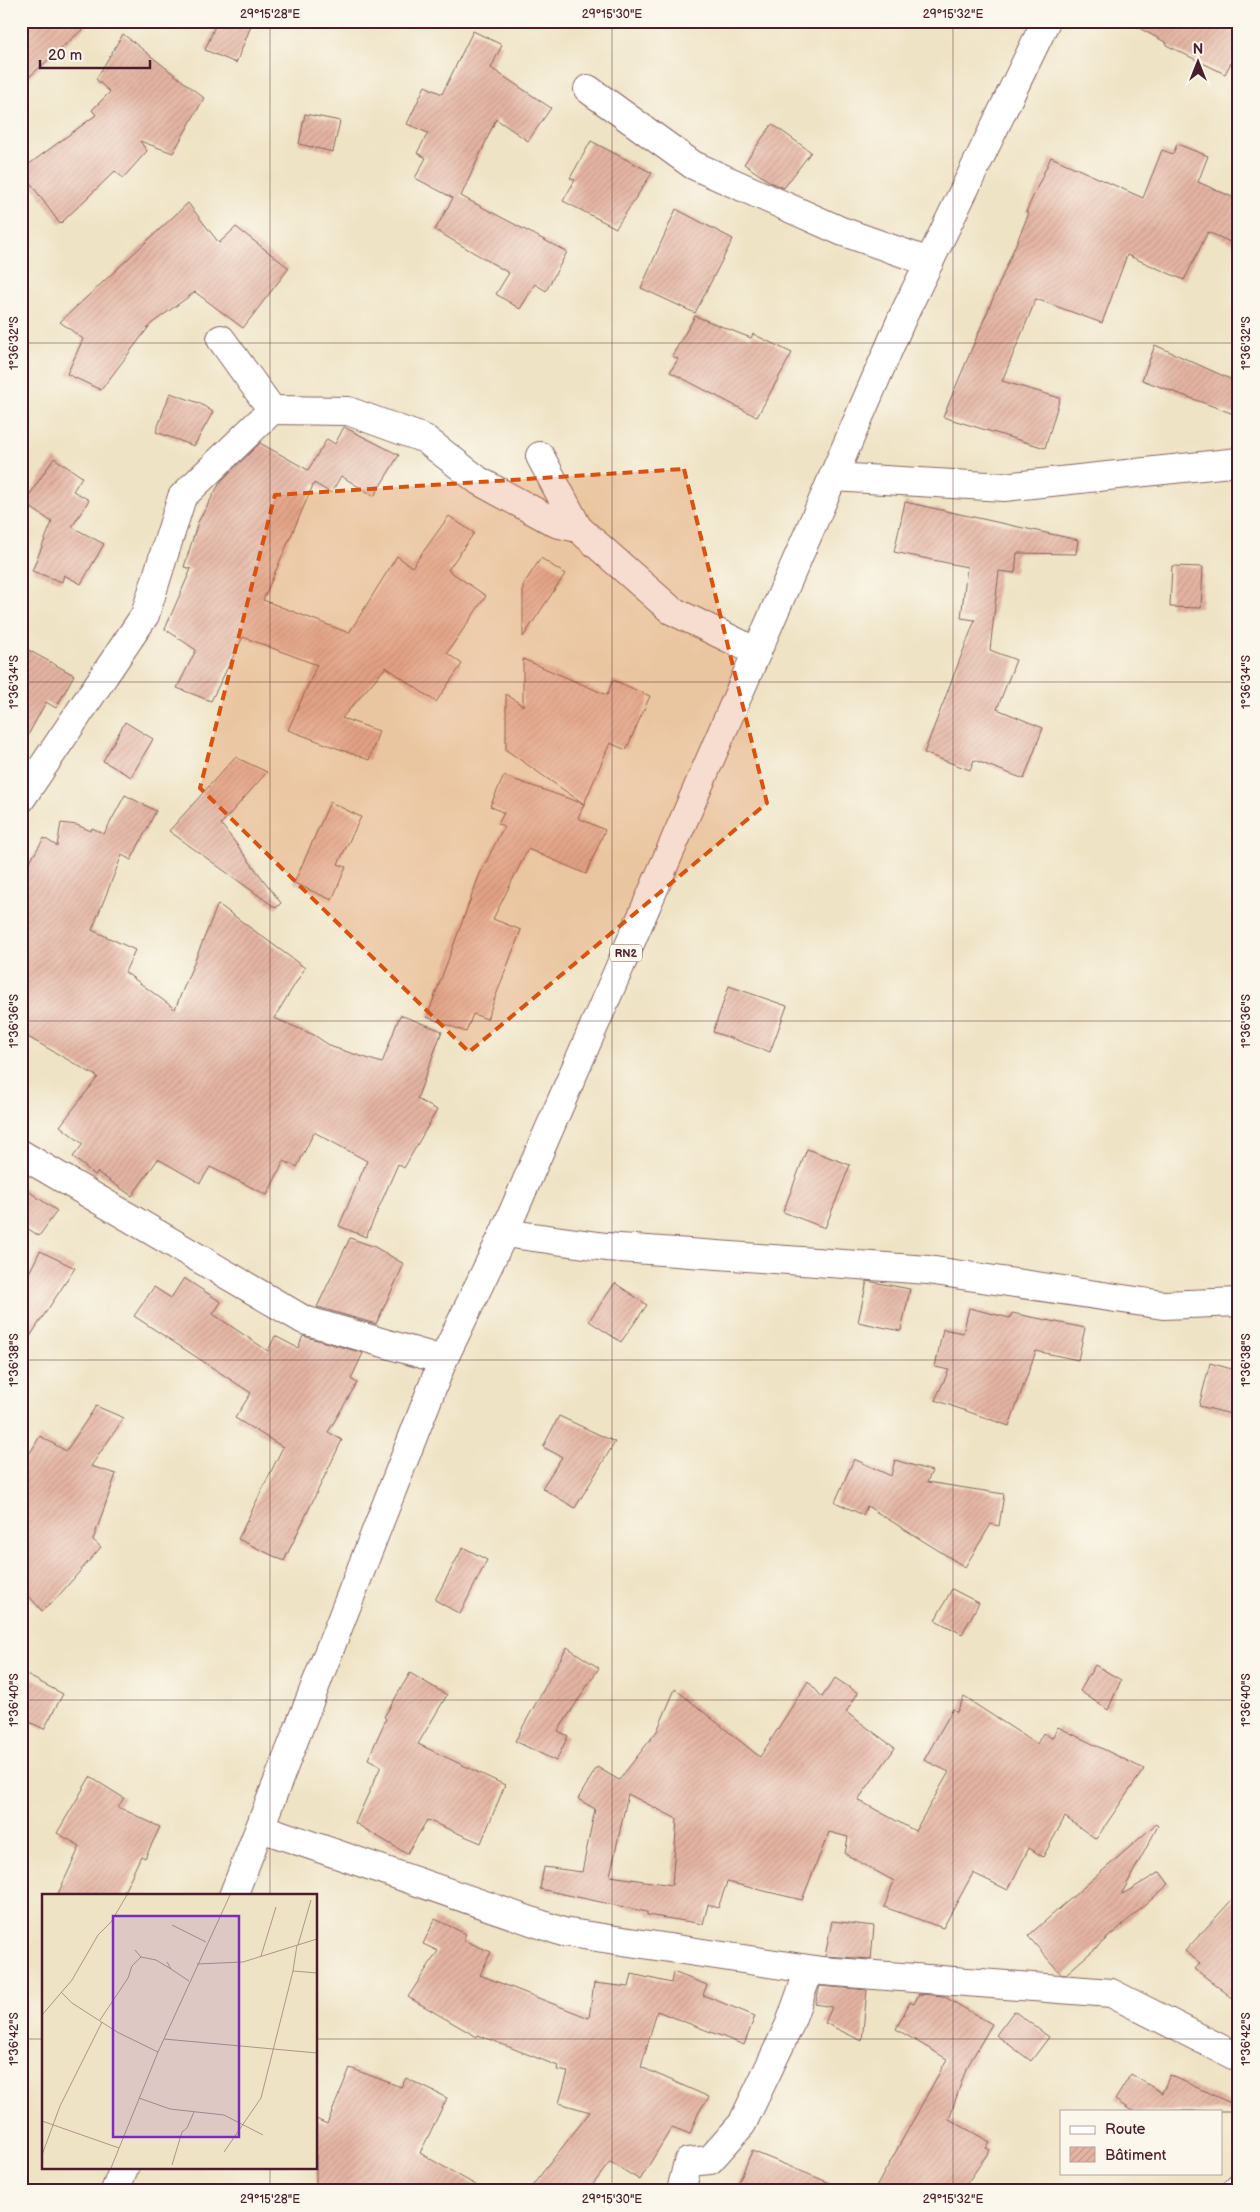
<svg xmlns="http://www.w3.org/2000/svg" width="1260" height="2212" viewBox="0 0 1260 2212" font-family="'Balsamiq Sans',sans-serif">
	<defs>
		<pattern id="building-hatch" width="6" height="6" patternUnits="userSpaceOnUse" patternTransform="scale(1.25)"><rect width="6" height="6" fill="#e4b4a2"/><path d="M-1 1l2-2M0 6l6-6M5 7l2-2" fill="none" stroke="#c59a8c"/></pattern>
	</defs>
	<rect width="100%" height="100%" fill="#fbf7ec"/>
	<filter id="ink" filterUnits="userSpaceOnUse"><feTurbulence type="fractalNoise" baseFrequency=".02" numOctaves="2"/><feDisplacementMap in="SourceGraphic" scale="10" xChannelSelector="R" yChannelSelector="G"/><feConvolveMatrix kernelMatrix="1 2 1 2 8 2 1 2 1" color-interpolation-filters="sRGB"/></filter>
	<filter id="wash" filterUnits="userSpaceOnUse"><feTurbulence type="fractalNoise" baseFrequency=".0096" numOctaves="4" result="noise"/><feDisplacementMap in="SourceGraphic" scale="20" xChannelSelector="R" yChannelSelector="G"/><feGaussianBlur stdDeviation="1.12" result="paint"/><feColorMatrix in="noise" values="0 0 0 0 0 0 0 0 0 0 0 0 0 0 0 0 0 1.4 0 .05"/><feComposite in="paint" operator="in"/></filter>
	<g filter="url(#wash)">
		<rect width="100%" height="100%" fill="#efe3c5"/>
		<g id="blocks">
			<g fill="url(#building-hatch)" fill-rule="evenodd">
				<path d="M 21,21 L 92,21 L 21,84 Z"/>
				<path d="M 217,21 L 253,21 L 236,63 L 205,50 Z"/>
				<path d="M 1126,21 L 1239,21 L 1239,48 L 1225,74 L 1166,45 L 1167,43 Z"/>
				<path d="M 473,31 L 502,45 L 491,68 L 551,108 L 528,141 L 496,119 L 461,196 L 567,252 L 546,291 L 535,284 L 520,309 L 496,294 L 509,273 L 435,230 L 453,198 L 415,178 L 426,158 L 417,153 L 428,133 L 407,124 L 425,86 L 442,94 Z"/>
				<path d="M 123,34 L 204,98 L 173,153 L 140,141 L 147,151 L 123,178 L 115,171 L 60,224 L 21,170 L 96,115 L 92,110 L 110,92 L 96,79 Z"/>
				<path d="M 305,114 L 340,121 L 333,152 L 299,144 Z"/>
				<path d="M 772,124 L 811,152 L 784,188 L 770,182 L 744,164 Z"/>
				<path d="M 591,141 L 652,173 L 616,228 L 563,201 L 575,180 L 570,178 Z"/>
				<path d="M 1177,144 L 1208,156 L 1198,182 L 1239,200 L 1239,246 L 1208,232 L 1184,280 L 1127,255 L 1102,323 L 1036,299 L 1002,381 L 1060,398 L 1045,448 L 943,417 L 1029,213 L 1026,212 L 1051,157 L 1143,198 L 1162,150 L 1173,154 Z"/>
				<path d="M 188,203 L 219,243 L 236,227 L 289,268 L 243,328 L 195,292 L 151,324 L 101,390 L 67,374 L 83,339 L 60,322 Z"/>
				<path d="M 676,209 L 733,239 L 695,313 L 641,288 Z"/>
				<path d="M 695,316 L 751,338 L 753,334 L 792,353 L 757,417 L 670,372 L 678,359 L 672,356 Z"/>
				<path d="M 1155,345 L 1239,383 L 1239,416 L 1142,380 Z"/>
				<path d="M 170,393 L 199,403 L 213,412 L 194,446 L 156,432 Z"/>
				<path d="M 344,427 L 399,455 L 374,496 L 341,476 L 331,493 L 314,483 L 263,600 L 349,633 L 397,556 L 412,567 L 449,516 L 474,533 L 448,570 L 486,596 L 447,653 L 462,664 L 436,702 L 386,667 L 342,718 L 379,731 L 369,760 L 288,730 L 317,665 L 243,637 L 211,701 L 177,688 L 196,650 L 165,629 L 191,569 L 184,567 L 198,522 L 221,481 L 260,443 L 308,470 L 327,439 L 335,444 Z"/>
				<path d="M 54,458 L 82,477 L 73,491 L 89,500 L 72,527 L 104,544 L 81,584 L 64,575 L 62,582 L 32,571 L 52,522 L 24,503 Z"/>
				<path d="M 905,502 L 1078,540 L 1076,554 L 1017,553 L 1015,573 L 999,571 L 990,650 L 1016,660 L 997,709 L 1043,728 L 1024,779 L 974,760 L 970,770 L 924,753 L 975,620 L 961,618 L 967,567 L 894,552 Z"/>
				<path d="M 541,558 L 565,574 L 523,637 L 523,585 Z"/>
				<path d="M 1172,566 L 1203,567 L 1201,608 L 1170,607 Z"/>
				<path d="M 21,646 L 74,675 L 56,708 L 46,702 L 21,748 Z"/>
				<path d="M 523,659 L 607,695 L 613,680 L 650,696 L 626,750 L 610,743 L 584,804 L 506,750 L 506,694 L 523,706 Z"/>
				<path d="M 125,722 L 153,739 L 131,777 L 103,761 Z"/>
				<path d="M 235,757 L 267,772 L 221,824 L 281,903 L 276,908 L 169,831 Z"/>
				<path d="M 504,776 L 584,804 L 578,818 L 605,830 L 586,874 L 528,849 L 493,919 L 521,930 L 487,1019 L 473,1014 L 466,1032 L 427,1017 L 479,876 L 504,826 L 498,824 L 504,813 L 490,806 Z"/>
				<path d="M 125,795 L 156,811 L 131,860 L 122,855 L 92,930 L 135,950 L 125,972 L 175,1009 L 218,904 L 305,968 L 274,1018 L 314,1035 L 332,1047 L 382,1063 L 400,1015 L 442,1031 L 417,1099 L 437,1110 L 404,1168 L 398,1164 L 366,1237 L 339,1226 L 367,1161 L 314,1132 L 297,1167 L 284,1161 L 267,1195 L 210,1167 L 200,1183 L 158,1159 L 132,1196 L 97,1172 L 95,1175 L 73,1157 L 83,1144 L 60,1126 L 98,1077 L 21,1033 L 21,876 L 44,838 L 57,846 L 61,823 L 77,825 L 91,831 L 92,828 L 104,834 Z"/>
				<path d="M 330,802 L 361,817 L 338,864 L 346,867 L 332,900 L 294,883 Z"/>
				<path d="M 729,986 L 787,1006 L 770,1052 L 713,1032 Z"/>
				<path d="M 807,1149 L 850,1165 L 825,1228 L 783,1212 Z"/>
				<path d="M 21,1186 L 57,1211 L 39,1236 L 21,1224 Z"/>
				<path d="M 350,1238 L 375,1247 L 404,1264 L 376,1324 L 317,1307 Z"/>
				<path d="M 40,1251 L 75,1268 L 21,1350 L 21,1289 Z"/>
				<path d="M 184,1278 L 221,1302 L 213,1314 L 268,1351 L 275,1336 L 298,1348 L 303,1336 L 363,1353 L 351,1379 L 357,1383 L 328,1432 L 342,1440 L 284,1561 L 238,1539 L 283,1447 L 235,1418 L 251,1393 L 134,1316 L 154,1287 L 171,1298 Z"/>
				<path d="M 867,1281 L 910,1289 L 901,1331 L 858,1322 Z"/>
				<path d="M 615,1283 L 647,1305 L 621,1342 L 589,1321 Z"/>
				<path d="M 969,1308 L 1010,1318 L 1012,1313 L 1085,1328 L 1078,1360 L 1036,1351 L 1009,1426 L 935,1400 L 949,1370 L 935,1367 L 943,1329 L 963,1333 Z"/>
				<path d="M 1210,1363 L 1239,1371 L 1239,1416 L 1199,1406 Z"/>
				<path d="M 96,1406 L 124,1418 L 91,1466 L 116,1474 L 93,1540 L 101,1547 L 54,1601 L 42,1611 L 21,1587 L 21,1468 L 40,1436 L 66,1451 Z"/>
				<path d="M 559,1416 L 615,1442 L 575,1508 L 542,1488 L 562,1457 L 543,1447 Z"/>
				<path d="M 854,1459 L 891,1476 L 895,1460 L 932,1471 L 927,1482 L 1004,1494 L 999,1526 L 991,1524 L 965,1567 L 867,1506 L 863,1515 L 835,1502 Z"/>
				<path d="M 463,1547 L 487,1560 L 460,1614 L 435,1600 Z"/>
				<path d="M 952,1589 L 979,1603 L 962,1634 L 935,1620 Z"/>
				<path d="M 567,1647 L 599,1668 L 558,1731 L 568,1736 L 556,1761 L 515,1741 Z"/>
				<path d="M 1095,1665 L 1121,1680 L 1108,1710 L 1080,1691 Z"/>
				<path d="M 21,1672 L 63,1694 L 44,1729 L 21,1718 Z"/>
				<path d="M 410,1673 L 447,1695 L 418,1744 L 505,1785 L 481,1843 L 427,1820 L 407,1854 L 355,1823 L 381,1766 L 368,1759 L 386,1719 L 384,1717 Z"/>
				<path d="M 835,1678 L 858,1693 L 846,1712 L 895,1748 L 858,1800 L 915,1831 L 949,1772 L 924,1760 L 953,1709 L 957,1712 L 964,1697 L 1037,1744 L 1043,1733 L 1052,1738 L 1058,1727 L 1144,1769 L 1096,1839 L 1065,1817 L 1043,1857 L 1029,1848 L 1008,1890 L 973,1873 L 943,1928 L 884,1907 L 894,1881 L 845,1854 L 848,1837 L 829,1832 L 802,1900 L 727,1882 L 718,1908 L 708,1905 L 703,1924 L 647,1915 L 647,1912 L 540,1889 L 544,1867 L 582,1872 L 595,1809 L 578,1799 L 597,1767 L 619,1780 L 657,1731 L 675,1689 L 760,1757 L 808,1681 L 822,1697 ZM 628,1794 L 677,1819 L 672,1885 L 610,1876 Z"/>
				<path d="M 90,1777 L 124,1798 L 118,1807 L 160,1827 L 145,1858 L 141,1856 L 122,1896 L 57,1896 L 80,1846 L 57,1833 Z"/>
				<path d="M 1156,1824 L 1158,1826 L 1121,1895 L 1160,1872 L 1169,1884 L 1066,1974 L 1060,1973 L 1028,1936 Z"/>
				<path d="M 1239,1892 L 1239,2003 L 1195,1969 L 1200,1963 L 1185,1951 Z"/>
				<path d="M 435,1919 L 466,1934 L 463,1940 L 491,1952 L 480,1975 L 589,2018 L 594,1983 L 629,1987 L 632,1974 L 671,1983 L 673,1972 L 707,1985 L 703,1995 L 755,2016 L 744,2045 L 657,2011 L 641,2067 L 709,2097 L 699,2111 L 690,2134 L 672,2127 L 640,2180 L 610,2162 L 588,2191 L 528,2191 L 590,2112 L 559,2103 L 568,2072 L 557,2070 L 558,2066 L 478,2035 L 477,2037 L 408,1997 L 438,1951 L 423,1944 Z"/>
				<path d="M 832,1921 L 874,1926 L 871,1959 L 825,1956 Z"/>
				<path d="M 820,1986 L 867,1990 L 862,2041 L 825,2023 L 832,2007 L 815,2004 Z"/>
				<path d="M 919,1994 L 943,1996 L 992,2024 L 966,2069 L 949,2119 L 990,2142 L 986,2148 L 990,2150 L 962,2191 L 874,2191 L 947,2059 L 896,2029 L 910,2002 L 914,2004 Z"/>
				<path d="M 1014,2011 L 1049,2037 L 1031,2061 L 996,2035 Z"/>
				<path d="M 350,2068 L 401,2087 L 406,2078 L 447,2098 L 420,2153 L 486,2191 L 316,2191 L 316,2119 L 327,2124 Z"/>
				<path d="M 1131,2074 L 1162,2093 L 1170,2075 L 1239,2107 L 1239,2111 L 1132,2111 L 1115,2100 Z"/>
				<path d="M 752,2151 L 847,2190 L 846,2191 L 735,2191 Z"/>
			</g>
		</g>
	</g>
	<g filter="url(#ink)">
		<use href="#blocks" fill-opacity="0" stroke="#846461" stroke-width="1"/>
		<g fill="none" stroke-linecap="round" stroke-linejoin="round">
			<g stroke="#846461" stroke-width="30">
				<g id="street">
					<path d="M 588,89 L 693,165 L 841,231 L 929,262"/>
					<path d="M 221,339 L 272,410 L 348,411 L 425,439 L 479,481 L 556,523 L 578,528"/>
					<path d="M 540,456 L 578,528 L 671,610 L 757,652"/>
					<path d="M 833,477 L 1004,487 L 1239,462"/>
					<path d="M 21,799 L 145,615 L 182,497 L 272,410"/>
					<path d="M 21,1154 L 304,1320 L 443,1360"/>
					<path d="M 504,1233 L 606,1247 L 928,1270 L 1163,1305 L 1239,1302"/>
					<path d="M 261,1828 L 563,1932 L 822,1971 L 1111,1993 L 1239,2058"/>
					<path d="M 681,2191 L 688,2162 L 710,2160 L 742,2124 L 789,2026 L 809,1970"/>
					<path d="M 1236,2191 L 1239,2187"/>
				</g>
			</g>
			<g stroke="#846461" stroke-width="30">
				<g id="highway">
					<path d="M 233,1896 L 443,1360 L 504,1233 L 903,316 L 1046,21"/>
					<path d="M 115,2191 L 124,2168"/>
				</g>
			</g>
			<use href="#street" stroke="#fff" stroke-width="28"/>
			<use href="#highway" stroke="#fff" stroke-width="28"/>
		</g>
	</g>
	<path fill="#d8530f" fill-opacity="0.2" stroke="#d8530f" stroke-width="4" stroke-dasharray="10 6" stroke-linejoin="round" d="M 684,469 L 767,803 L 469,1052 L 200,788 L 275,495 Z"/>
	<path fill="none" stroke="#4a1f2b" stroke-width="1" stroke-opacity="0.45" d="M 270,21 L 270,1896M 612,21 L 612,2191M 953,21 L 953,2191M 21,343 L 1239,343M 21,682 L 1239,682M 21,1021 L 1239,1021M 21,1360 L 1239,1360M 21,1700 L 1239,1700M 21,2039 L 44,2039M 316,2039 L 1239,2039M 270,2168 L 270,2191"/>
	<g text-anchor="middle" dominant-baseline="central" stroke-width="4.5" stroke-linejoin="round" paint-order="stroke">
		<rect fill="#fbf7ec" stroke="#7f6065" stroke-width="1" x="610" y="944.5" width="32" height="17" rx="4"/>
		<g font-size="11" font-weight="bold" fill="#4a1f2b">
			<text x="626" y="953">RN2</text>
		</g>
	</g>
	<g transform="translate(42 1894)">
		<rect width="275" height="275" fill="#efe3c5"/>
		<path fill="none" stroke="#ad9587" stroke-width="1" d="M 130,31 L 164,48M 256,51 L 269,6M 93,56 L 99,63 L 114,66 L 129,75M 219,62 L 234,13M 125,68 L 129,75 L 147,87M 155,70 L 201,68 L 275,45M 251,77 L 275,79M 19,98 L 30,109 L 75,138 L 116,158M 0,121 L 30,86 L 56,41 L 69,28 L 85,1M 58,126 L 86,84 L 90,72 L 99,63M 122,145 L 275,159M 97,204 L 128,215 L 182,221 L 221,241M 0,227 L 77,254M 182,258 L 219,204 L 251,77 L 255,51M 0,261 L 18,212 L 60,128M 130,271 L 140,238 L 145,234 L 152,218M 69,274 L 116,158 L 188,1"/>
		<path fill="#7b2cbf" fill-opacity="0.15" stroke="#7b2cbf" stroke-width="2.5" d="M 71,22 L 197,22 L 197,243 L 71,243 Z"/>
		<rect width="275" height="275" fill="none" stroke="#4a1f2b" stroke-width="2.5"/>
	</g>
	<rect width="1260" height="2212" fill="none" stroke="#fbf7ec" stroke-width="55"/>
	<rect x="1060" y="2110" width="162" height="65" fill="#fbf7ec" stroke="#b4a19f"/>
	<rect x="1070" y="2126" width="25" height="8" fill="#ffffff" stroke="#b4a19f"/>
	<text x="1105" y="2134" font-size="15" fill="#4a1f2b">Route</text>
	<rect x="1070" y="2147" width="25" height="15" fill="url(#building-hatch)" stroke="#b4a19f"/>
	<text x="1105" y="2160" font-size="15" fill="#4a1f2b">Bâtiment</text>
	<g transform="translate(1198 62)" stroke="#fbf7ec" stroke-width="4" paint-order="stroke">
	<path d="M0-4L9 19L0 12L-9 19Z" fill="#4a1f2b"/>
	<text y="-8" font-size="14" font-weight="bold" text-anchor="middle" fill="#4a1f2b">N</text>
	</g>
	<path d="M40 60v8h110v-8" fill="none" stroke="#4a1f2b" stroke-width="2.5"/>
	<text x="48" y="60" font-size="15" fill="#4a1f2b" stroke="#fbf7ec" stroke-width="4" paint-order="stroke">20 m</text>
	<rect x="28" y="28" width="1204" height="2156" fill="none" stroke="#4a1f2b" stroke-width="2"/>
	<g font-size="12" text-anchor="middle" fill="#4a1f2b">
		<text x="270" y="18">29°15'28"E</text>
		<text x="612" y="18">29°15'30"E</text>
		<text x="953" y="18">29°15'32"E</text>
		<text transform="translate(14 343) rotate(-90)" y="4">1°36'32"S</text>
		<text transform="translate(1246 343) rotate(-90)" y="4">1°36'32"S</text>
		<text transform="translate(14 682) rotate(-90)" y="4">1°36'34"S</text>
		<text transform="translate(1246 682) rotate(-90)" y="4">1°36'34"S</text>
		<text transform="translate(14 1021) rotate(-90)" y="4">1°36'36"S</text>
		<text transform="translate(1246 1021) rotate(-90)" y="4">1°36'36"S</text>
		<text transform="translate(14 1360) rotate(-90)" y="4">1°36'38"S</text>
		<text transform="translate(1246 1360) rotate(-90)" y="4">1°36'38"S</text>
		<text transform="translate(14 1700) rotate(-90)" y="4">1°36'40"S</text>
		<text transform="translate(1246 1700) rotate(-90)" y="4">1°36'40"S</text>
		<text transform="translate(14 2039) rotate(-90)" y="4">1°36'42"S</text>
		<text transform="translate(1246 2039) rotate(-90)" y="4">1°36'42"S</text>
		<text x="270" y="2203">29°15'28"E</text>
		<text x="612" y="2203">29°15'30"E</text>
		<text x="953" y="2203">29°15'32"E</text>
	</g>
</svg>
